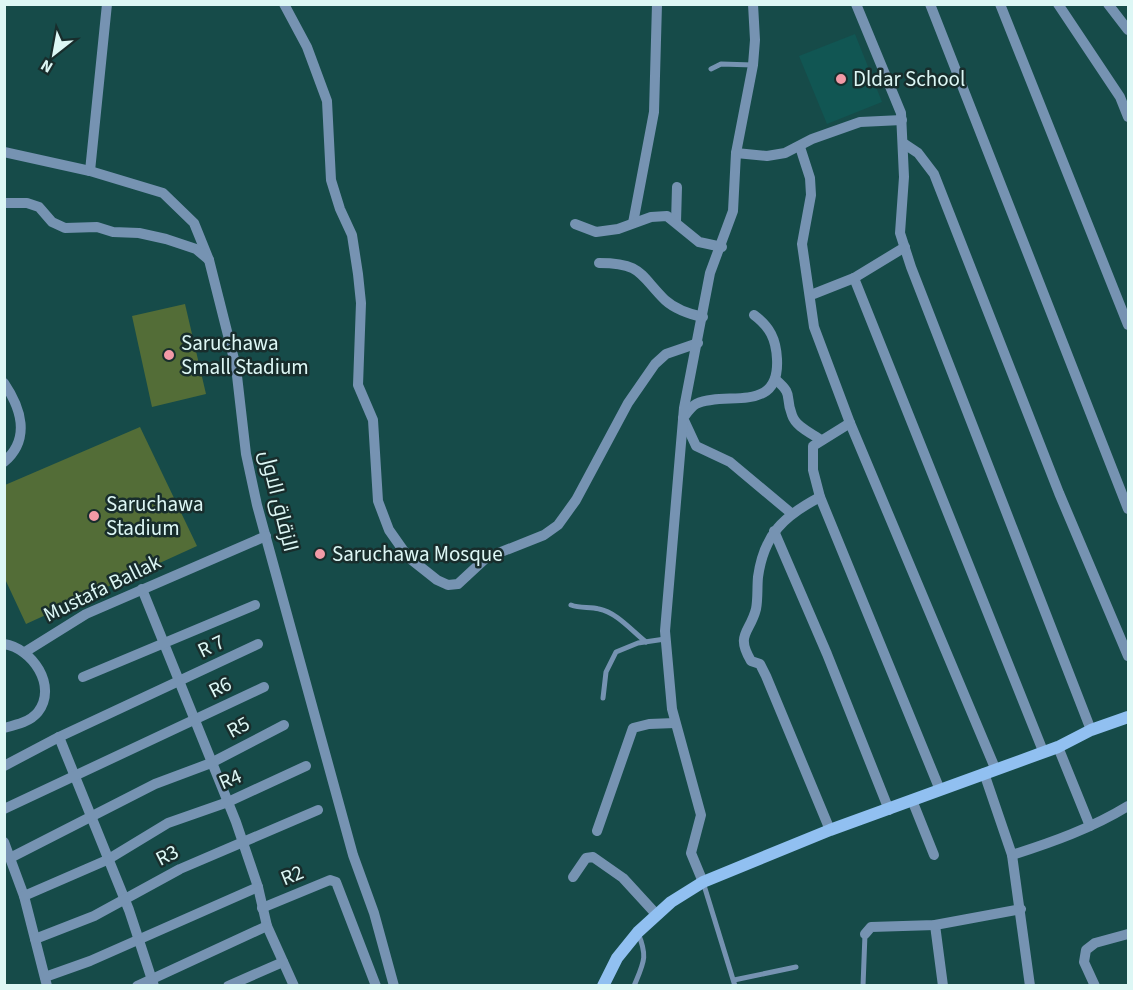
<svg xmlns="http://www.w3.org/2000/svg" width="1133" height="990" viewBox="0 0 1133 990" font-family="'Source Sans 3',Cairo,sans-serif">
	<rect width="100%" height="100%" fill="#164b49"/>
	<path fill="#115653" d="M 855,34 L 882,102 L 827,124 L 799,56 Z"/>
	<g fill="#536d37">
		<path d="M 185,304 L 206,394 L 152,407 L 132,316 Z"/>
		<path d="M 140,427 L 197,546 L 26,624 L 5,579 L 5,485 Z"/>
	</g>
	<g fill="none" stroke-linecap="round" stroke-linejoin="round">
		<g stroke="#7693b2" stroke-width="5">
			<path d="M 711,69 L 721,64 L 753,65"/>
			<path d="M 571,605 C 581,609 590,606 599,609 C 616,612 632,631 646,642"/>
			<path d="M 603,698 L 606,672 L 616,652 L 638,643 L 665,639"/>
			<path d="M 703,882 L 735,986"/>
			<path d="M 734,980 L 796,967"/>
			<path d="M 634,986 C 644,962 648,957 638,933"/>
			<path d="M 863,986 L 865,934"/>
		</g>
		<g stroke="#7693b2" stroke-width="10">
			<path d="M 284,4 L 307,47 L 327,101 L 331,180 L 340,209 L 352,235 L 358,274 L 361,303 L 358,385 L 373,420 L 378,501 L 389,530 L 408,557 L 437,580 L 448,585 L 458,584 L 486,558 L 544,535 L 558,525 L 576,500 L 628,403 L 655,364 L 666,354 L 698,343"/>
			<path d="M 856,4 L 901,113 L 904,177 L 900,233 L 911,267 L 1091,730"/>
			<path d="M 930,4 L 1128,509"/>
			<path d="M 1000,4 L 1128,325"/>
			<path d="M 1058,4 L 1120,97 L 1128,117"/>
			<path d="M 1108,4 L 1128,30"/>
			<path d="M 903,143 L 918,153 L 934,174 L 1059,493 L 1128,656"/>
			<path d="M 800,147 L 810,178 L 811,195 L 802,244 L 814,327 L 850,423 L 995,768"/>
			<path d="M 4,152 L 90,171 L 163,193 L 194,223 L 209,260 L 236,367 L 246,454 L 257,505 L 353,855 L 374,913 L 394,986"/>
			<path d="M 736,153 L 767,156 L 785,153 L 812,139 L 860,122 L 902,120"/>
			<path d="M 90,171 L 107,4"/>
			<path d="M 4,203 L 27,203 L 39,207 L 52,222 L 65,228 L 97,227 L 113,232 L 139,233 L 166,239 L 196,249 L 209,260"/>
			<path d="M 676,222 L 677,187"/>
			<path d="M 633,223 L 654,112 L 657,4"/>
			<path d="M 575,224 L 596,232 L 618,229 L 651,217 L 667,216 L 699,242 L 722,247"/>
			<path d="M 599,263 C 642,263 639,274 665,300 C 676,310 689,314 703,317"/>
			<path d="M 854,278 L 1043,751"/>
			<path d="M 811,295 L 854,278 L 905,247"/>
			<path d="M 754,315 C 770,327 776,339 777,359 C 780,415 726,390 696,404 C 691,407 687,413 683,418 L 696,446 L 730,462 L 791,513"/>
			<path d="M 775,379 C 795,396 784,395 792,415 C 796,427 811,433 821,440"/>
			<path d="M 4,383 C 21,408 31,439 4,462"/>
			<path d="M 850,423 L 813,446 L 813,470 L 820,497 L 940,790"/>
			<path d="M 820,497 C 784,516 764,534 758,577 C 757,588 758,599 756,609 C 750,633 735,634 751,661 L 760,664 L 766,676 L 830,830"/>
			<path d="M 774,531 L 827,654 L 889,810"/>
			<path d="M 142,589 L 236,822 L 258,887 L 267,926 L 294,986"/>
			<path d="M 4,644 C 32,648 58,686 38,712 C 30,722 16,725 4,728"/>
			<path d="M 25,652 L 86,614 L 266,536"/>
			<path d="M 83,677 L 255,605"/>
			<path d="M 59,737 L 129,910 L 154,986"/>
			<path d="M 1058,747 L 1090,826"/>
			<path d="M 4,766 L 59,737 L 258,644"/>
			<path d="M 984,773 L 1012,855 L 1030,986"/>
			<path d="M 912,800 L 934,855"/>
			<path d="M 4,809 L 264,687"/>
			<path d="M 597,831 L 633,728 L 649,724 L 675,723"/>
			<path d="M 4,842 L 24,896 L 47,986"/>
			<path d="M 1012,855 C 1053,842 1092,828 1128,806"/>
			<path d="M 10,858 L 155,784 L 211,763 L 284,725"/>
			<path d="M 573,877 L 586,858 L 593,857 L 623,878 L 656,914"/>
			<path d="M 703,882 L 691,853 L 701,815 L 672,709 L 665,631 L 684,408 L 710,273 L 733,211 L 736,153 L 753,65 L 755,40 L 753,4"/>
			<path d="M 24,896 L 107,860 L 168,823 L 228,802 L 306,766"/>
			<path d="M 262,908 L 330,880 L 336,882 L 376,986"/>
			<path d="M 935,925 L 943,986"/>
			<path d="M 865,934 L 871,927 L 935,925 L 1021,909"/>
			<path d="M 35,939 L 94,916 L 180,869 L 318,810"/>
			<path d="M 45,977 L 90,961 L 258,887"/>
			<path d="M 137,986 L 267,926"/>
			<path d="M 228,986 L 283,962"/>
			<path d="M 1095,986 L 1084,962 L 1086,950 L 1095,943 L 1128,934"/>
		</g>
		<path stroke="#91c0f1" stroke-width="12" d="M 603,986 L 617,958 L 638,932 L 671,902 L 703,882 L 830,830 L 1058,747 L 1091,730 L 1128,717"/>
	</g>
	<g fill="#f39aa7" stroke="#182d2c" stroke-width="2">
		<circle cx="841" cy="79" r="6"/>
		<circle cx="169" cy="355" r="6"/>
		<circle cx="94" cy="516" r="6"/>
		<circle cx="320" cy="554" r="6"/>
	</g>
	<g text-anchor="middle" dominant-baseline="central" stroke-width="5" stroke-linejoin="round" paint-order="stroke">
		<g font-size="21" fill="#ddf7f5" stroke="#182d2c" text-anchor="start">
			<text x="853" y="79">Dldar School</text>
			<text x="181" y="343">Saruchawa<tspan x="181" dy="24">Small Stadium</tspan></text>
			<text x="106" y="504">Saruchawa<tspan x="106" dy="24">Stadium</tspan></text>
			<text x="332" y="554">Saruchawa Mosque</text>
		</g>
		<g font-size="21" fill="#ddf7f5" stroke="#182d2c">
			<text transform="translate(279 501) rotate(76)">الزقاق الاول</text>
			<text transform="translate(102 588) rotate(-26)">Mustafa Ballak</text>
			<text transform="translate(211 646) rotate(-26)">R 7</text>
			<text transform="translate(220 687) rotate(-27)">R6</text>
			<text transform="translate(238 727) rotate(-28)">R5</text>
			<text transform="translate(230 779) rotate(-23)">R4</text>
			<text transform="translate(167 855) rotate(-27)">R3</text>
			<text transform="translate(292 875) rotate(-22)">R2</text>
		</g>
	</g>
	<rect width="1133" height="990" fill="none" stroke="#ddf7f5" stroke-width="12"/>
	<g transform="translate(54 54) rotate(211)" stroke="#182d2c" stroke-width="4.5" paint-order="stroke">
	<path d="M0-4.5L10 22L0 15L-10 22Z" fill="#ddf7f5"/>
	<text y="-9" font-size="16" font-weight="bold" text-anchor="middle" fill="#ddf7f5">N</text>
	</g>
</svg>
